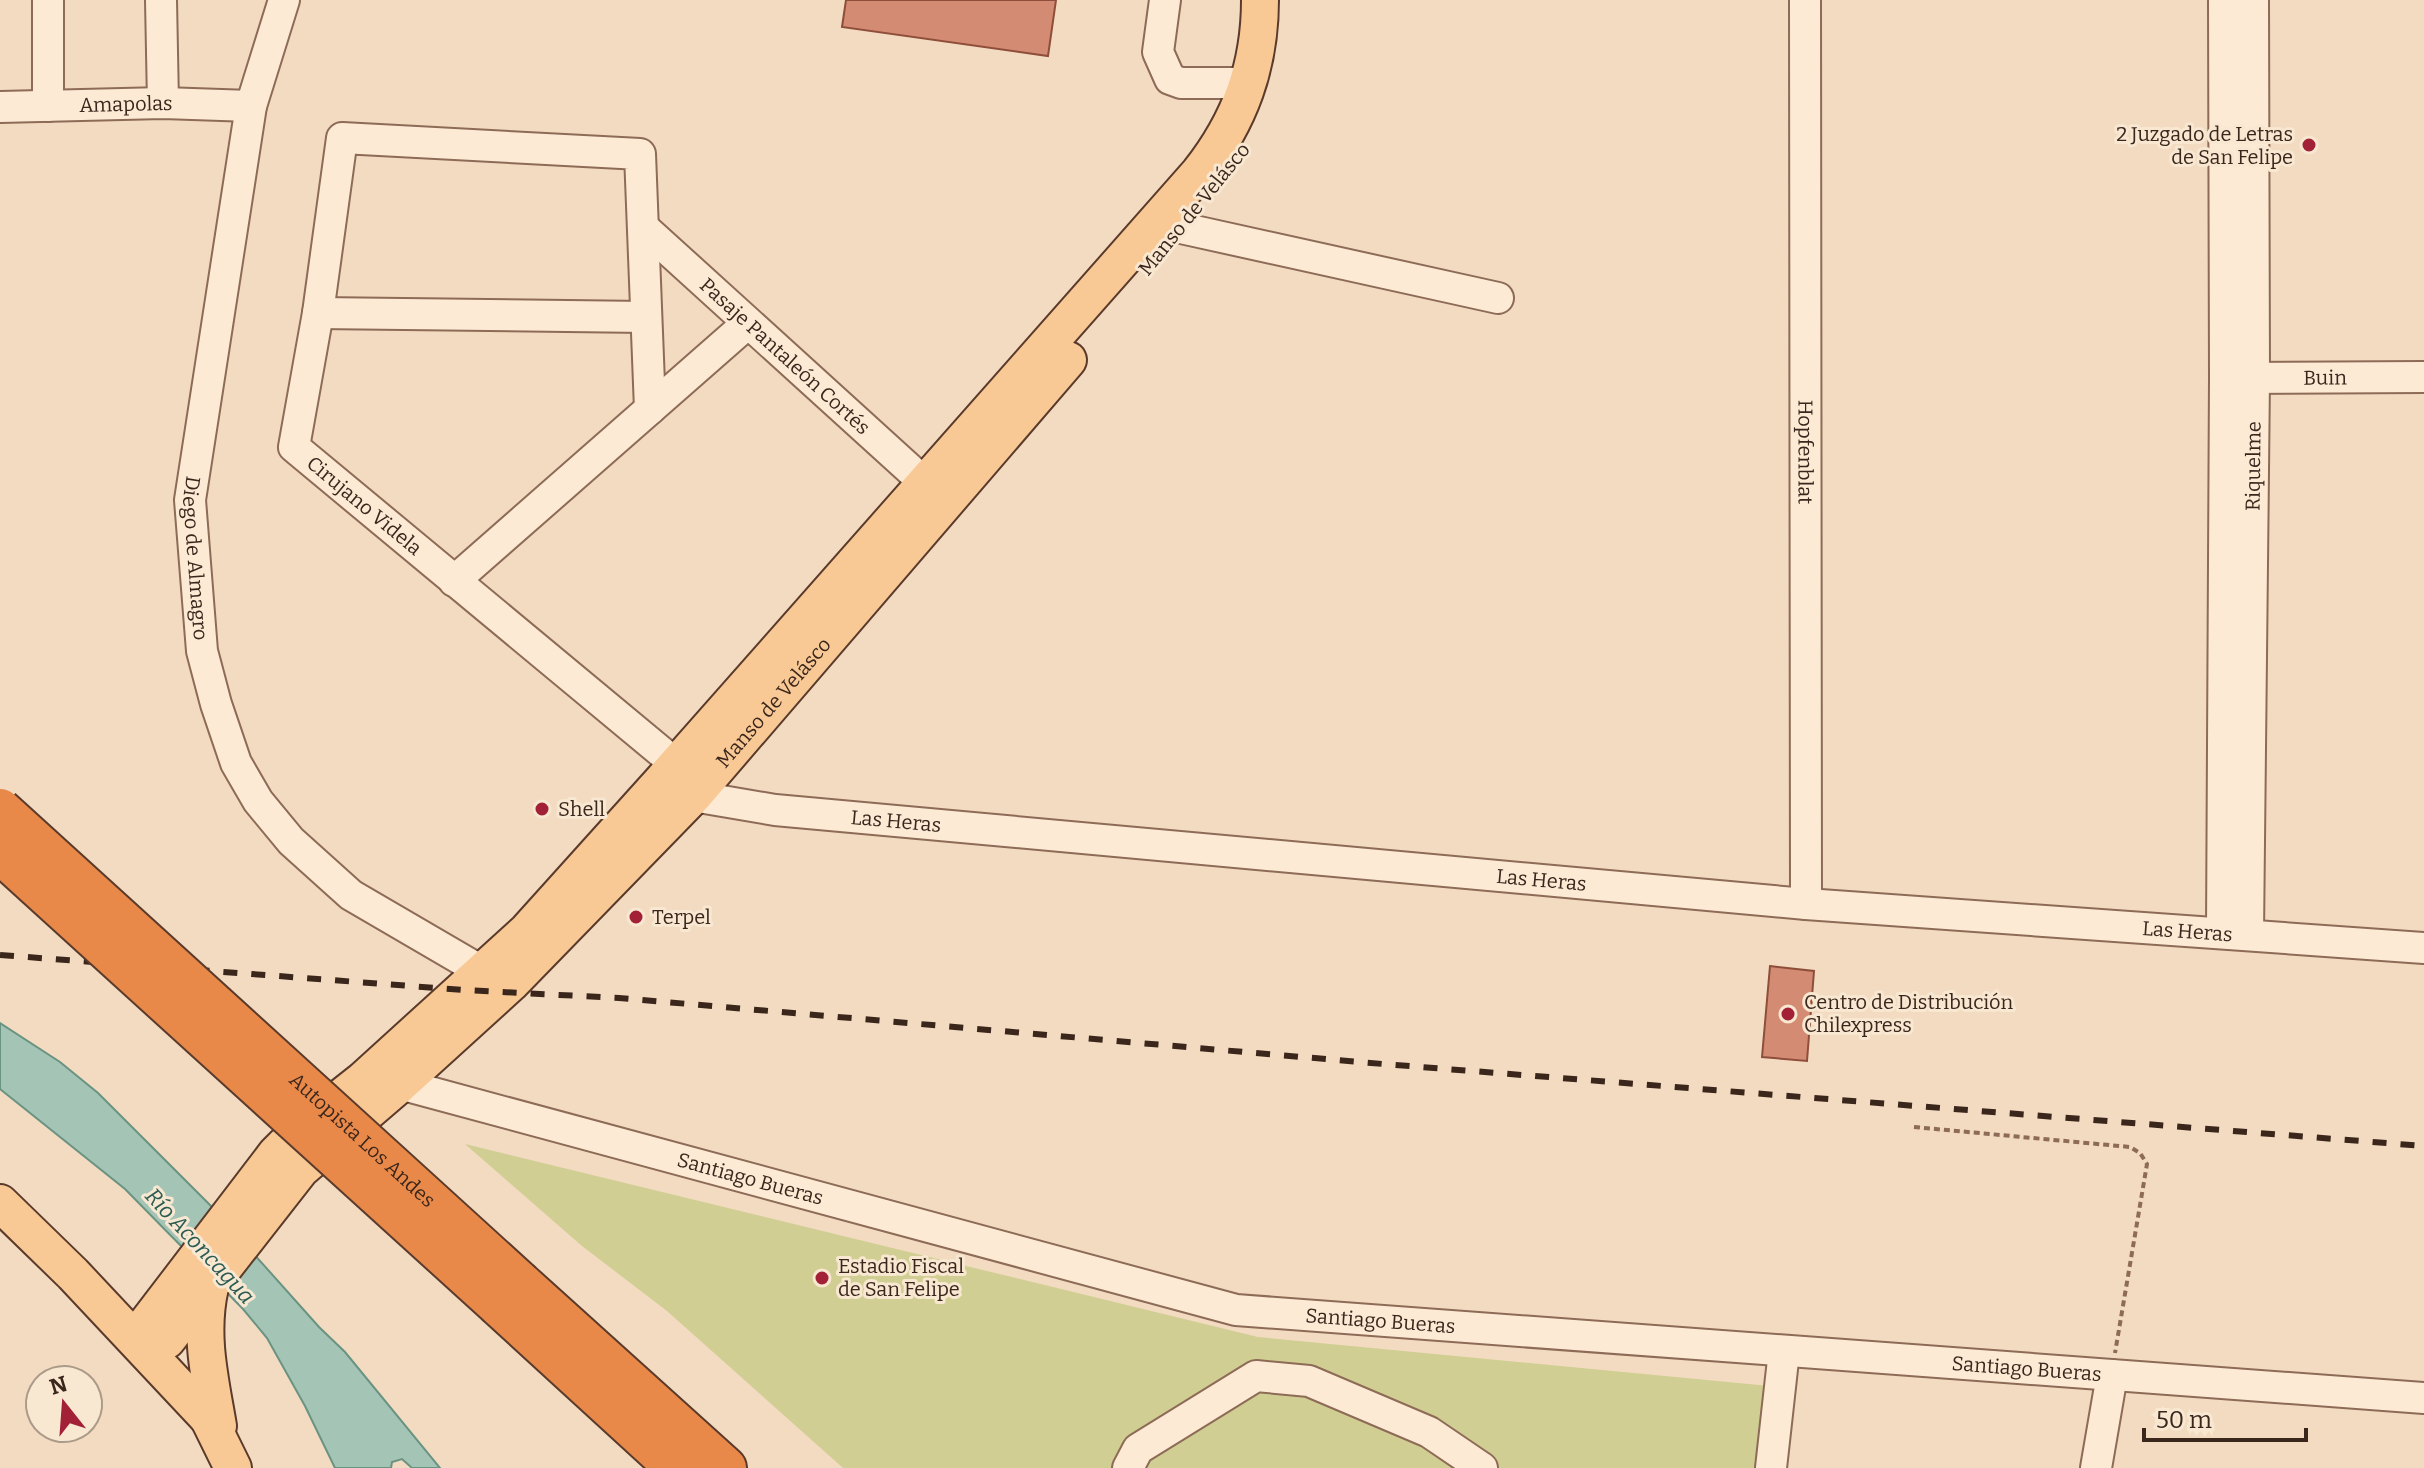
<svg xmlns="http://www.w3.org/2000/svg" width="2424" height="1468" viewBox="0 0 2424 1468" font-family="Bitter,serif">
	<rect width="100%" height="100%" fill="#f2dbc1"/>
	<path fill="#d1ce93" d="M 465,1144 L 1258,1337 L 1780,1387 L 1779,1468 L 843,1468 L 667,1311 L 582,1246 Z"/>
	<path fill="#a4c4b5" stroke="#6a9382" stroke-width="2" d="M 0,1023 L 60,1062 L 98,1093 L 211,1206 L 319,1327 L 345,1352 L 440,1468 L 412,1468 L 402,1459 L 392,1462 L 391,1468 L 335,1468 L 305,1406 L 267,1338 L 243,1309 L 125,1189 L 0,1089 Z"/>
	<g fill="#d38b73" stroke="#8e4e3a" stroke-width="2">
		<path d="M 846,0 L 1056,0 L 1048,56 L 842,27 Z"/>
		<path d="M 1770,966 L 1814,971 L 1807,1061 L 1762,1057 Z"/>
	</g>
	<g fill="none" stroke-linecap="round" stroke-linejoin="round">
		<g stroke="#8d6b56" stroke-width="34">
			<g id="minor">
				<path d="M 48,0 L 48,106"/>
				<path d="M 161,0 L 163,103"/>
				<path id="s1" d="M 284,0 L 251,106 L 190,500 L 202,651 L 216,704 L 236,763 L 258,801 L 291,841 L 351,895 L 483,972 L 500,979"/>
				<path d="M 1165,0 L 1158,52 L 1170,79 L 1181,83 L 1249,83"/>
				<path id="s2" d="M 1805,0 L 1806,904"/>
				<path id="s3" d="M 0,107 L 163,103 L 251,106"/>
				<path id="s4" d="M 643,227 L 926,484"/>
				<path d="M 1181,228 L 1498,298"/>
				<path d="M 318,313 L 646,317"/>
				<path id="s5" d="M 2235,378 L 2424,377"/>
				<path id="s6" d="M 650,409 L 640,154 L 342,138 L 318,313 L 294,447 L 677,765"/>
				<path d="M 454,581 L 748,323"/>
				<path id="s7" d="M 676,787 L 693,796 L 775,810 L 1806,904 L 2424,948"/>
				<path d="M 2222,932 L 2225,378 L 2224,0"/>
				<path id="s8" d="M 2248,934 L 2254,378 L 2253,0"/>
				<path id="s9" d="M 383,1082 L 400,1084 L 1236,1310 L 2424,1398"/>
				<path d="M 1128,1468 L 1138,1449 L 1256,1376 L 1309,1381 L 1429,1432 L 1482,1468"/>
				<path d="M 1771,1468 L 1784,1351"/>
				<path d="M 2096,1468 L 2112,1375"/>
			</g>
		</g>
		<g stroke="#5a3a2b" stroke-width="40">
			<g id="major">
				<path d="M 0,1203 L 73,1274 L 210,1420"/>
				<path d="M 210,1287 C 199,1335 210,1379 218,1426"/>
				<path id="s10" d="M 167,1340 L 301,1169 L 400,1084 L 511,983 L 693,796 L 1068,360"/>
				<path d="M 155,1361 L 146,1342 L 147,1323 L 276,1154 L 301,1129 L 363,1080 L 527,931 L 663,780 L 1199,173 C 1240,121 1260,66 1260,0"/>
				<path d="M 199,1399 L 233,1468"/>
			</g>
		</g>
		<g stroke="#5a3a2b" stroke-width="46">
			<g id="highway">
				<path d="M 521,1284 L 725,1468"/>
				<path d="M 499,1305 L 677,1468"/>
			</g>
		</g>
		<path stroke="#8d6b56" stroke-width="4" stroke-dasharray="6 4" stroke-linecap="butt" d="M 1914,1127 L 2130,1147 L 2140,1153 L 2147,1164 L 2115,1353"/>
		<use href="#minor" stroke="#fcead5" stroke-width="30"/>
		<use href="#major" stroke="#f9c995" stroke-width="36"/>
		<use href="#highway" stroke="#e98949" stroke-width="42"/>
		<path stroke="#3b261c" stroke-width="6" stroke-dasharray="14 14" stroke-linecap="butt" d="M 0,955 L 463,990 L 619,998 L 1383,1064 L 2424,1146"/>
		<g stroke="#5a3a2b" stroke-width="46" stroke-linecap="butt">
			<g id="highway-bridge">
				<path id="s11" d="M 0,810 L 521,1284"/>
				<path d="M 0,852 L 499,1305"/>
			</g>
		</g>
		<use href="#highway-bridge" stroke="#e98949" stroke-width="42"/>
	</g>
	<g fill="#a22137" stroke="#f8e7d1" stroke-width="3">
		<circle cx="2309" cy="145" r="8"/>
		<circle cx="542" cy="809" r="8"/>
		<circle cx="636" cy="917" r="8"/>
		<circle cx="1788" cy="1014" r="8"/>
		<circle cx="822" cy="1278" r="8"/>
	</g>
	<g text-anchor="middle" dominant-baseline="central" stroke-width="6" stroke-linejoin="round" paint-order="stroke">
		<g font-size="20" fill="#3b261c" stroke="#f8e7d1">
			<text stroke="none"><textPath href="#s3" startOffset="126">Amapolas</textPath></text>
			<text transform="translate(1194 209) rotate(-51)">Manso de Velásco</text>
			<text stroke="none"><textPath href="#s4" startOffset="192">Pasaje Pantaleón Cortés</textPath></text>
			<text stroke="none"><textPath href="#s5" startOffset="90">Buin</textPath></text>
			<text stroke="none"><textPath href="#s2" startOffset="452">Hopfenblat</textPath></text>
			<text stroke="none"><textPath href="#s8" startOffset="468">Riquelme</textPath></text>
			<text stroke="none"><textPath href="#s6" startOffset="958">Cirujano Videla</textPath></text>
			<text stroke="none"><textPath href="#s1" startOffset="568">Diego de Almagro</textPath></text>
			<text stroke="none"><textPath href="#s10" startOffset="882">Manso de Velásco</textPath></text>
			<text stroke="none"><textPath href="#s7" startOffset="224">Las Heras</textPath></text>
			<text stroke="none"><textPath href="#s7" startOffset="872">Las Heras</textPath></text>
			<text stroke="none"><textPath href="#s7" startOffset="1520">Las Heras</textPath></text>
			<text stroke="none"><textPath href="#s11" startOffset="490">Autopista Los Andes</textPath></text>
			<text stroke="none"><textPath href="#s9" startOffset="380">Santiago Bueras</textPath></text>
			<text stroke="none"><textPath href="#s9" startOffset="1028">Santiago Bueras</textPath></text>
			<text stroke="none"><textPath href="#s9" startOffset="1676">Santiago Bueras</textPath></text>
		</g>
		<g font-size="20" fill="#3b261c" stroke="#f8e7d1" text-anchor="start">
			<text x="2293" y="134" text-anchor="end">2 Juzgado de Letras<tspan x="2293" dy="23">de San Felipe</tspan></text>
			<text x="558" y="809">Shell</text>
			<text x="652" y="917">Terpel</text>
			<text x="1804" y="1002">Centro de Distribución<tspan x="1804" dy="23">Chilexpress</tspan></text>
			<text x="838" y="1266">Estadio Fiscal<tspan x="838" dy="23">de San Felipe</tspan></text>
		</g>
		<g font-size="22" font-style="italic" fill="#2a5c51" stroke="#f8e7d1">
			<text transform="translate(200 1246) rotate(47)">Río Aconcagua</text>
		</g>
	</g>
	<g transform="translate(64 1404) rotate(343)"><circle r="38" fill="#f8e7d1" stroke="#ac9a89" stroke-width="2"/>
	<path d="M0-6L14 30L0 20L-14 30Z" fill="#a22137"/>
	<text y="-12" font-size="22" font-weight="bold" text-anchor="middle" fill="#3b261c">N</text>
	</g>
	<path d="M2144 1428v12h162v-12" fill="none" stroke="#3b261c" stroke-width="4"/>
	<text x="2156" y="1428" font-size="24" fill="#3b261c" stroke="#f8e7d1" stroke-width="6" paint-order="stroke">50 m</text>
</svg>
